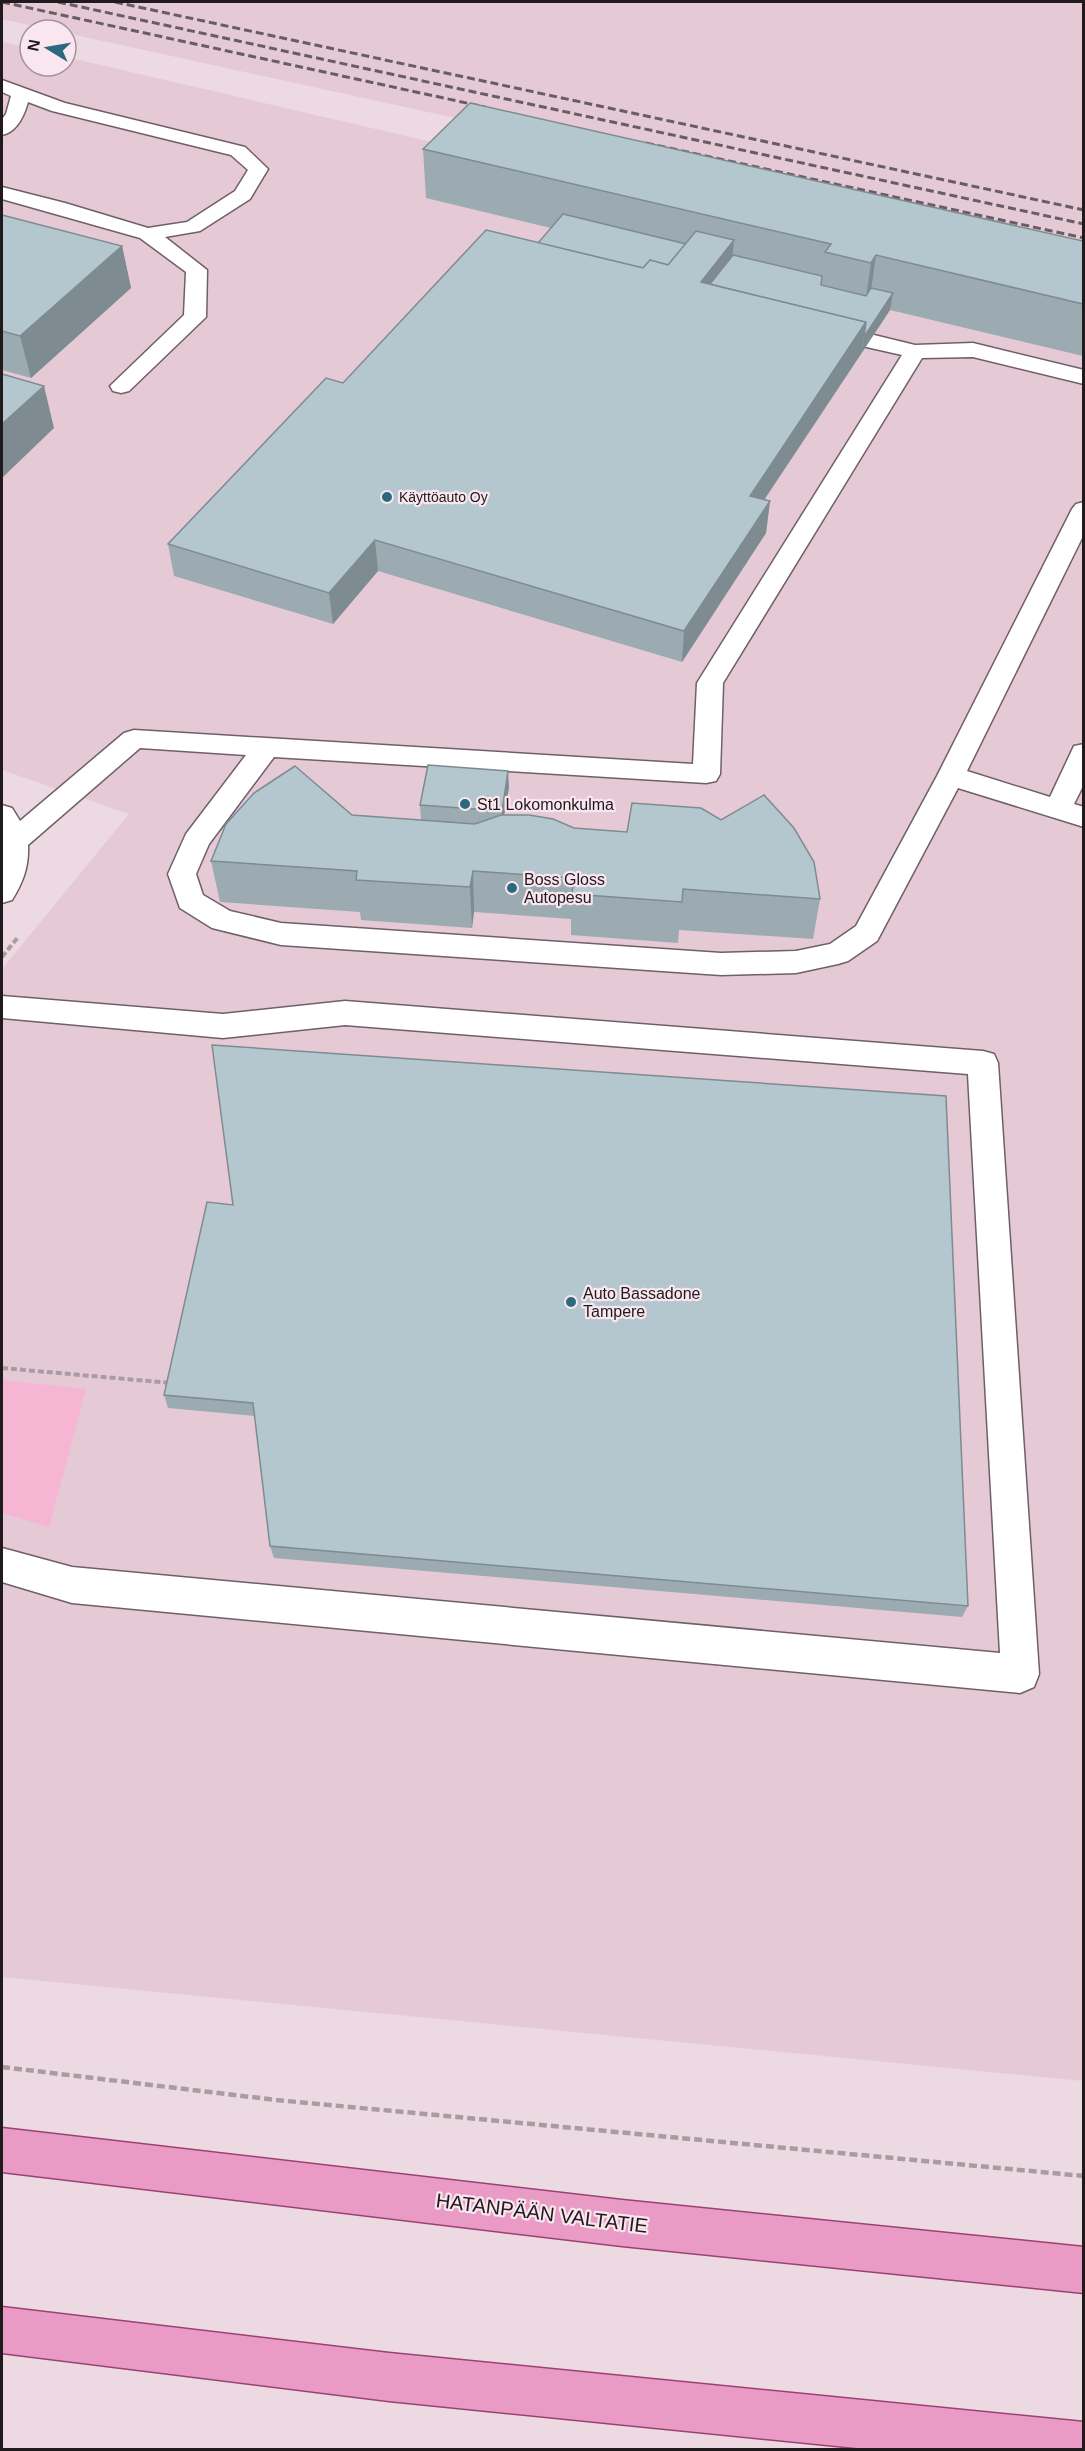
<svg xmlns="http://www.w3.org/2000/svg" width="1085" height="2451" viewBox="0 0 1085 2451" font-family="Helvetica,sans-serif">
	<rect width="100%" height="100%" fill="#ecd9e1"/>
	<g fill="#e5cad6">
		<path d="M 2,2 L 1083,2 L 1083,255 L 66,33 L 66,30 L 52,30 L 2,19 Z"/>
		<path d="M 2,42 L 30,48 L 30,66 L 66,66 L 66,57 L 1083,293 L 1083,2081 L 2,1977 L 2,969 L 129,814 L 2,770 Z"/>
	</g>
	<path fill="#f6b5d3" d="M 2,1380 L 86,1389 L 49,1527 L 2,1513 Z"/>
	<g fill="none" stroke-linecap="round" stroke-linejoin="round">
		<g stroke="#6f5f66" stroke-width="3">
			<g id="minor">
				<path d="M 2,80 L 65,103 L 245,147 L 268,169 L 250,199 L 200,231 L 165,237 L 207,270 L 206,317 L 129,391 L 121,393 L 113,391 L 110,386 L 184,315 L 186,272 L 140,238 L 2,199 L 2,187 L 65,203 L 148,228 L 187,222 L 235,191 L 248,170 L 231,155 L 52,111 L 28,102 C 24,116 17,132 2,135 L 2,119 L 6,114 L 11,96 L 2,92 Z"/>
				<path d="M 870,334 L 915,345 L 973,343 L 1084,370 L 1084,384 L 973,357 L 922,358 L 723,683 L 720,774 L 716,781 L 706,783 L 274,757 L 209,844 L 196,874 L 203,895 L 230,911 L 281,923 L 721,953 L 796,951 L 830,944 L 856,926 L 937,776 L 1072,509 L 1076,504 L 1084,502 L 1084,534 L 967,771 L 1050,797 L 1074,746 L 1084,744 L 1084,784 L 1074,804 L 1084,807 L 1084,827 L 958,788 L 877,941 L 848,961 L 838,964 L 796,973 L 721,975 L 281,945 L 212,928 L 180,908 L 168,874 L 186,834 L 246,755 L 140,748 L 28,845 C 29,867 23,882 12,900 L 2,903 L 2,805 L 12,808 L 20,821 L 124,733 L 134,730 L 693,764 L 697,683 L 902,355 L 862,346 L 859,341 L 862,336 Z"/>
				<path d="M 2,996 L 223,1014 L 345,1001 L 983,1051 L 994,1054 L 998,1063 L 1039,1674 L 1034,1687 L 1020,1693 L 72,1603 L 2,1582 L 2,1548 L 72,1567 L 1000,1653 L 968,1074 L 345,1025 L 223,1038 L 2,1018 Z"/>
			</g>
		</g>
		<g stroke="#9a4372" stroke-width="3">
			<g id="major">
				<path d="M 2,2128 L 622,2200 L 1084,2247 L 1084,2293 L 622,2246 L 2,2172 Z"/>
				<path d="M 2,2307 L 389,2353 L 1084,2422 L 1084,2450 L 877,2450 L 389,2401 L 2,2353 Z"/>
			</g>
		</g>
		<g stroke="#aa9ba1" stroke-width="4" stroke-dasharray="6 3" stroke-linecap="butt">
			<path d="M 2,957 L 19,936"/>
			<path d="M 2,1368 L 171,1383"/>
		</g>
		<path stroke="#aa9ba1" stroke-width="4.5" stroke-dasharray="8 4" stroke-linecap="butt" d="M 2,2067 L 276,2100 L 1084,2176"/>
		<use href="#minor" fill="#fff" fill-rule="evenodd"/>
		<use href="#major" fill="#e99bc5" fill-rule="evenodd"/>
		<g stroke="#685d62" stroke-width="3" stroke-dasharray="8 4" stroke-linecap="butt">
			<path d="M 2,2 L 485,107"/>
			<path d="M 58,2 L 1084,224"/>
			<path d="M 115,2 L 1084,210"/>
			<path d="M 646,143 L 1084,238"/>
		</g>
	</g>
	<g fill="#9babb1">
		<path d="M 423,149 L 1083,241 L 1083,356 L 890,310 L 764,500 L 770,501 L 766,533 L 682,662 L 378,571 L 333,624 L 174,576 L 168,544 L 343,383 L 538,243 L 551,228 L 426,198 Z"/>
		<path d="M 2,215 L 122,246 L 131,288 L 31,378 L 2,370 Z"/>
		<path d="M 509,787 L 504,815 L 574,828 L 820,899 L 813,939 L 679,930 L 678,943 L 571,935 L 571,919 L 474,912 L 472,928 L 361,920 L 360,912 L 220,902 L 211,861 L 352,815 L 421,820 L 420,805 Z"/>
		<path d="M 207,1202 L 968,1606 L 962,1617 L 274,1558 L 270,1546 L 255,1416 L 168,1408 L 164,1395 Z"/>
	</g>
	<g fill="#7e8b90">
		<path d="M 734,240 L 731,271 L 699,313 L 701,282 Z"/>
		<path d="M 122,246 L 131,288 L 31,378 L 20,336 Z"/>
		<path d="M 876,255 L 869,304 L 864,313 L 871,263 Z"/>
		<path d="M 893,293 L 890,310 L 861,354 L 864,337 Z"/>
		<path d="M 866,322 L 861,354 L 746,527 L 750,496 Z"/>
		<path d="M 44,386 L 54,428 L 2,478 L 2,424 Z"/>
		<path d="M 770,501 L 766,533 L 682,662 L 684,631 Z"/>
		<path d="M 375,540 L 378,571 L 333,624 L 329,593 Z"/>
		<path d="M 508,771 L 509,787 L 502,828 L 502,811 Z"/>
		<path d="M 473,871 L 474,912 L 472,928 L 470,887 Z"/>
	</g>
	<g fill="#b4c7ce" stroke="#7e8b90" stroke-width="1.5">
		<path d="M 470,103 L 1083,241 L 1083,304 L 876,255 L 871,263 L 825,252 L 831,244 L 423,149 Z"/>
		<path d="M 563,214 L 686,244 L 668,265 L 650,260 L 643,268 L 538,243 Z"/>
		<path d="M 2,215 L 122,246 L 20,336 L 2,331 Z"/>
		<path d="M 486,230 L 643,268 L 650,260 L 668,265 L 696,231 L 734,240 L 701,282 L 866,322 L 750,496 L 770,501 L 684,631 L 375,540 L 329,593 L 168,544 L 326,378 L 343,383 Z"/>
		<path d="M 733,255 L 822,276 L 821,285 L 866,296 L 871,288 L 893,293 L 864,337 L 866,322 L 710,284 Z"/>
		<path d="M 2,374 L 44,386 L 2,424 Z"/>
		<path d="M 428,765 L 508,771 L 502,811 L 420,805 Z"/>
		<path d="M 295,766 L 352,815 L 475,824 L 501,815 L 529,815 L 553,819 L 574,828 L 627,832 L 632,803 L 701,808 L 721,820 L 764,795 L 794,828 L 814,862 L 820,899 L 683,889 L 682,902 L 572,894 L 574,878 L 473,871 L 470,887 L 356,880 L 357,871 L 211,861 L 226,824 L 254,793 Z"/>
		<path d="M 212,1045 L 946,1096 L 968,1606 L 270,1546 L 253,1403 L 164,1395 L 207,1202 L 233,1205 Z"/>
	</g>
	<g fill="#2a6a7e" stroke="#f9e6ee" stroke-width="2">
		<circle cx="387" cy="497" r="6"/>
		<circle cx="465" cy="804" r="6"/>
		<circle cx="512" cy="888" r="6"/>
		<circle cx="571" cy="1302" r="6"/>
	</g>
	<g text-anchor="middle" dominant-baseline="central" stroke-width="4.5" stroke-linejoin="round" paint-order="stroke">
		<g font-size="14" fill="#201a1d" stroke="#f9e6ee" text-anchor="start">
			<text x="399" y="497">Käyttöauto Oy</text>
		</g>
		<g font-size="16" fill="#201a1d" stroke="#f9e6ee" text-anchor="start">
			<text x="477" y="804">St1 Lokomonkulma</text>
			<text x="524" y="879">Boss Gloss<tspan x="524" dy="18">Autopesu</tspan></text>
			<text x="583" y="1293">Auto Bassadone<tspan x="583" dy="18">Tampere</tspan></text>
		</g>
		<g font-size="20" fill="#201a1d" stroke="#f9e6ee">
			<text transform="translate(542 2213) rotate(7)">HATANPÄÄN VALTATIE</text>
		</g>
	</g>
	<rect width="1085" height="2451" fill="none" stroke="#201a1d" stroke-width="6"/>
	<g transform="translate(48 48) rotate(281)"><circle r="28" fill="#f9e6ee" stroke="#a2949a" stroke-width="1.5"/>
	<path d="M0-4.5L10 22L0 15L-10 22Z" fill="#2a6a7e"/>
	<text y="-9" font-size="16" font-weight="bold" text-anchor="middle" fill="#201a1d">N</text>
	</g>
</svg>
